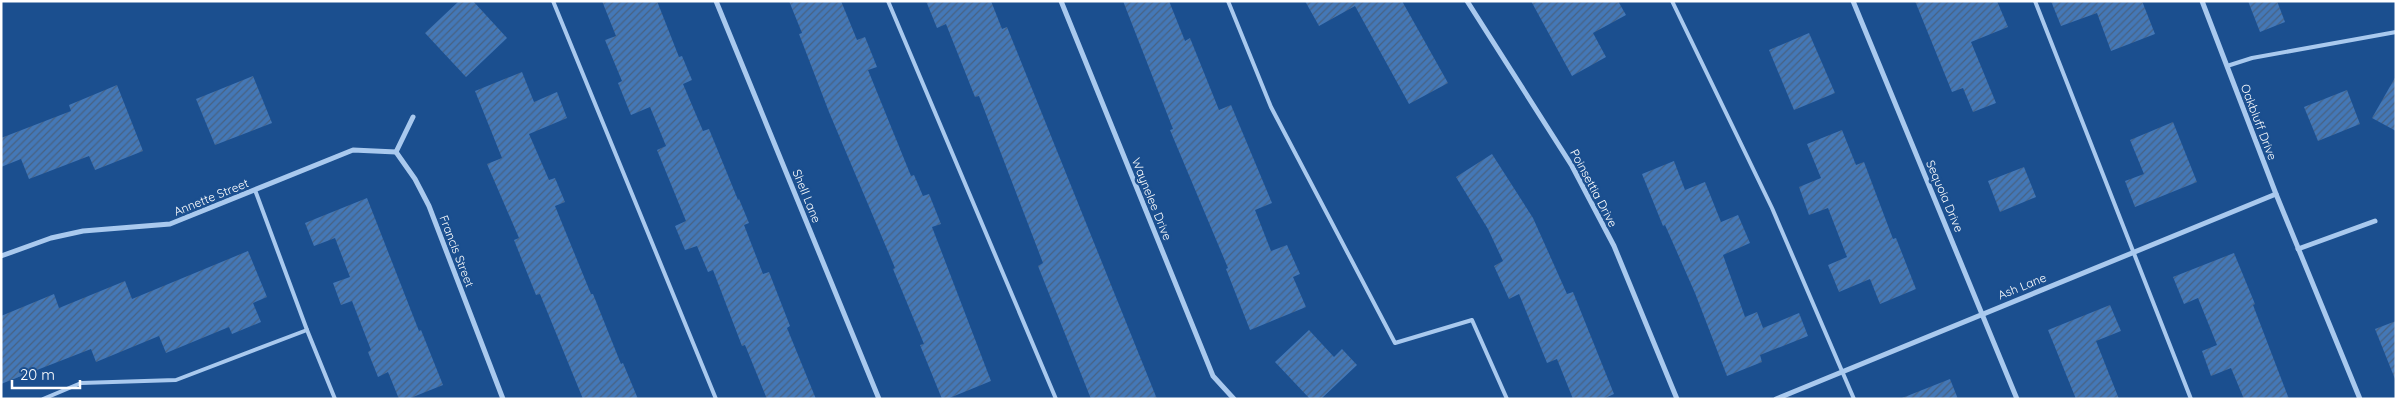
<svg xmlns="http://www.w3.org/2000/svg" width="2397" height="400" viewBox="0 0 2397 400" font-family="Quicksand,sans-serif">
	<defs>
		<pattern id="building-hatch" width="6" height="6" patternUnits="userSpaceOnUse" patternTransform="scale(1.25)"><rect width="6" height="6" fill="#4478b7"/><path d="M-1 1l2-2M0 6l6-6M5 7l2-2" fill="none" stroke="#486282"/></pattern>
	</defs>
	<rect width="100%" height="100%" fill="#1b4f8f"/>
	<g fill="url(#building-hatch)">
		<path d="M 459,1 L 473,1 L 507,38 L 466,77 L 425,33 Z"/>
		<path d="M 602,1 L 657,1 L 679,57 L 682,56 L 692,80 L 683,84 L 703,131 L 709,129 L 738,200 L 739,199 L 749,223 L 744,225 L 763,274 L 769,272 L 790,326 L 787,328 L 816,399 L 767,399 L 745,345 L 742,346 L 713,270 L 708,272 L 697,246 L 685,250 L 675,226 L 686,221 L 657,150 L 666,146 L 650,107 L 631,115 L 618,83 L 622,81 L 605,40 L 616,36 Z"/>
		<path d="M 789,1 L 841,1 L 857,40 L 865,37 L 877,67 L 868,70 L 911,176 L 914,175 L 923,196 L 929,194 L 941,224 L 932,227 L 991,381 L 947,399 L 942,399 L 920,345 L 924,344 L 893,269 L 895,268 L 829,112 L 799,34 L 802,33 Z"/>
		<path d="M 926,1 L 991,1 L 1002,29 L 1007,27 L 1157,399 L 1091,399 L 1038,266 L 1043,263 L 979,96 L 975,97 L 946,24 L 937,28 Z"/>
		<path d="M 1123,1 L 1169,1 L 1185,41 L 1190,38 L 1219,110 L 1231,105 L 1272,203 L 1255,210 L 1271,251 L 1287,245 L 1300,274 L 1293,277 L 1306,307 L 1250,330 L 1226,269 L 1228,268 L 1170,130 L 1173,129 Z"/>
		<path d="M 1305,1 L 1402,1 L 1448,83 L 1409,104 L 1355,6 L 1319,26 Z"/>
		<path d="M 1531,1 L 1618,1 L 1626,15 L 1593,33 L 1606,57 L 1572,76 Z"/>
		<path d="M 1915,1 L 1997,1 L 2008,27 L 1971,42 L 1996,103 L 1973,112 L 1963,88 L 1952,92 Z"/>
		<path d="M 2051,1 L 2142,1 L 2155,34 L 2111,51 L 2097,13 L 2061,26 Z"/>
		<path d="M 2248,1 L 2277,1 L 2285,22 L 2260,32 Z"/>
		<path d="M 1809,33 L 1835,93 L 1794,110 L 1769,50 Z"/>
		<path d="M 522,72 L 534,102 L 557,92 L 567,118 L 529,134 L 549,180 L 555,178 L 565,202 L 555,206 L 591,294 L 593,294 L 621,364 L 623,363 L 638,399 L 583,399 L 540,294 L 536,295 L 514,240 L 519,238 L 487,164 L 502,158 L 475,91 Z"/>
		<path d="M 253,76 L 272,123 L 215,145 L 196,99 Z"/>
		<path d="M 2396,76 L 2396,131 L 2372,118 Z"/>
		<path d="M 117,85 L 143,151 L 95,170 L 89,156 L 29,179 L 21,159 L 1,167 L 1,138 L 71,111 L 69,105 Z"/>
		<path d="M 2347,90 L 2360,124 L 2318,141 L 2304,107 Z"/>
		<path d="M 2173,122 L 2197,182 L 2135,207 L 2125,181 L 2144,174 L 2130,140 Z"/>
		<path d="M 1842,130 L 1856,165 L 1864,162 L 1893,239 L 1896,238 L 1916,289 L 1880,304 L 1870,279 L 1839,292 L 1828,265 L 1847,257 L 1828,208 L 1809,215 L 1799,187 L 1821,178 L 1807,144 Z"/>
		<path d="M 1492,154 L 1533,218 L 1567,294 L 1573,292 L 1614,394 L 1603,399 L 1573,399 L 1557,359 L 1547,363 L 1519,294 L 1509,299 L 1494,266 L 1503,261 L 1488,229 L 1456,177 Z"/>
		<path d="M 1674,161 L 1685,190 L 1705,182 L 1721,222 L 1738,215 L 1750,243 L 1723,255 L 1745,317 L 1757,312 L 1763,328 L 1799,313 L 1808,336 L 1760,355 L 1762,362 L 1727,376 L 1695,293 L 1665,225 L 1663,226 L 1642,174 Z"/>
		<path d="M 2024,167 L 2036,197 L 2000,212 L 1988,181 Z"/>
		<path d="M 367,198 L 419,331 L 421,330 L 443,385 L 408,399 L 399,399 L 388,372 L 378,377 L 368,352 L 371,350 L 352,301 L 341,305 L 333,283 L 350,277 L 335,238 L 314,246 L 305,223 Z"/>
		<path d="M 248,251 L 267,297 L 253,303 L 261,322 L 232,334 L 229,327 L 166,353 L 159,336 L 96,362 L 91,349 L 1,384 L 1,316 L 54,294 L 59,308 L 125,281 L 132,299 Z"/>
		<path d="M 2234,253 L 2255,304 L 2253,305 L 2289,399 L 2244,399 L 2231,368 L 2211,376 L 2202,351 L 2217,345 L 2198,298 L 2184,304 L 2173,277 Z"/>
		<path d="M 2110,305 L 2121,331 L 2096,341 L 2119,399 L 2076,399 L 2048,330 Z"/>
		<path d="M 2396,321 L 2396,378 L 2395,379 L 2375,329 Z"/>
		<path d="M 1309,330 L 1334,357 L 1342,349 L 1357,365 L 1321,399 L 1310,399 L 1275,362 Z"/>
		<path d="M 1950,379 L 1958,399 L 1902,399 L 1902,398 Z"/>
	</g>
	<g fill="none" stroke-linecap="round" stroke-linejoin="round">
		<g stroke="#a9c9ee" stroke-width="4">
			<path d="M 553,1 L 716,399"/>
			<path d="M 888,1 L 1056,399"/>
			<path d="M 1228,1 L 1271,107 L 1395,343 L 1472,320 L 1507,399"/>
			<path d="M 1672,1 L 1772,208 L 1854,399"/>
			<path d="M 2035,1 L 2191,399"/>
			<path d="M 2227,66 L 2252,58 L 2396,32"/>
			<path d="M 255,190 L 307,330"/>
			<path d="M 43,399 L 81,383 L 176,380 L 307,330 L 335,399"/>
		</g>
		<g stroke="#a9c9ee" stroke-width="5">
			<path d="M 716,1 L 879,399"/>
			<path d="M 1061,1 L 1213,376 L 1234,399"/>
			<path d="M 1467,1 L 1572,166 L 1614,246 L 1677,399"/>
			<path d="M 1853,1 L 2017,399"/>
			<path d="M 2202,1 L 2276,194 L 2360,399"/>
			<path d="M 413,117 L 396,152 L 415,179 L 429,206 L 503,399"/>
			<path d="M 2298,249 L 2375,221"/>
			<path d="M 1,256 L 51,238 L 83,231 L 170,224 L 353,150 L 396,152"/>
			<path d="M 1776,399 L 2276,194"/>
		</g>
	</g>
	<g text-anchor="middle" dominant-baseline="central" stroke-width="5" stroke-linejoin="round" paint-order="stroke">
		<g font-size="12" fill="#fff" stroke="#1b4f8f">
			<text transform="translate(2259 122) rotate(69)">Oakbluff Drive</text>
			<text transform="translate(1594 188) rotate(62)">Poinsettia Drive</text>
			<text transform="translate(807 196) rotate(68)">Shell Lane</text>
			<text transform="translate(1945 196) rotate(67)">Sequoia Drive</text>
			<text transform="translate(211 197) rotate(-22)">Annette Street</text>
			<text transform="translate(1152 199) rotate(68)">Waynelee Drive</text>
			<text transform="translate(457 251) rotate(69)">Francis Street</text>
			<text transform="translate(2022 286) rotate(-22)">Ash Lane</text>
		</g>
	</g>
	<rect width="2397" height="400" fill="none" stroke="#ffffff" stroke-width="5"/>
	<path d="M12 380v8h68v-8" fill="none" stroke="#ffffff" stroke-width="2.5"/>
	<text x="20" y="380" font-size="15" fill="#ffffff" stroke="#1b4f8f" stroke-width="4" paint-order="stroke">20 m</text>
</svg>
